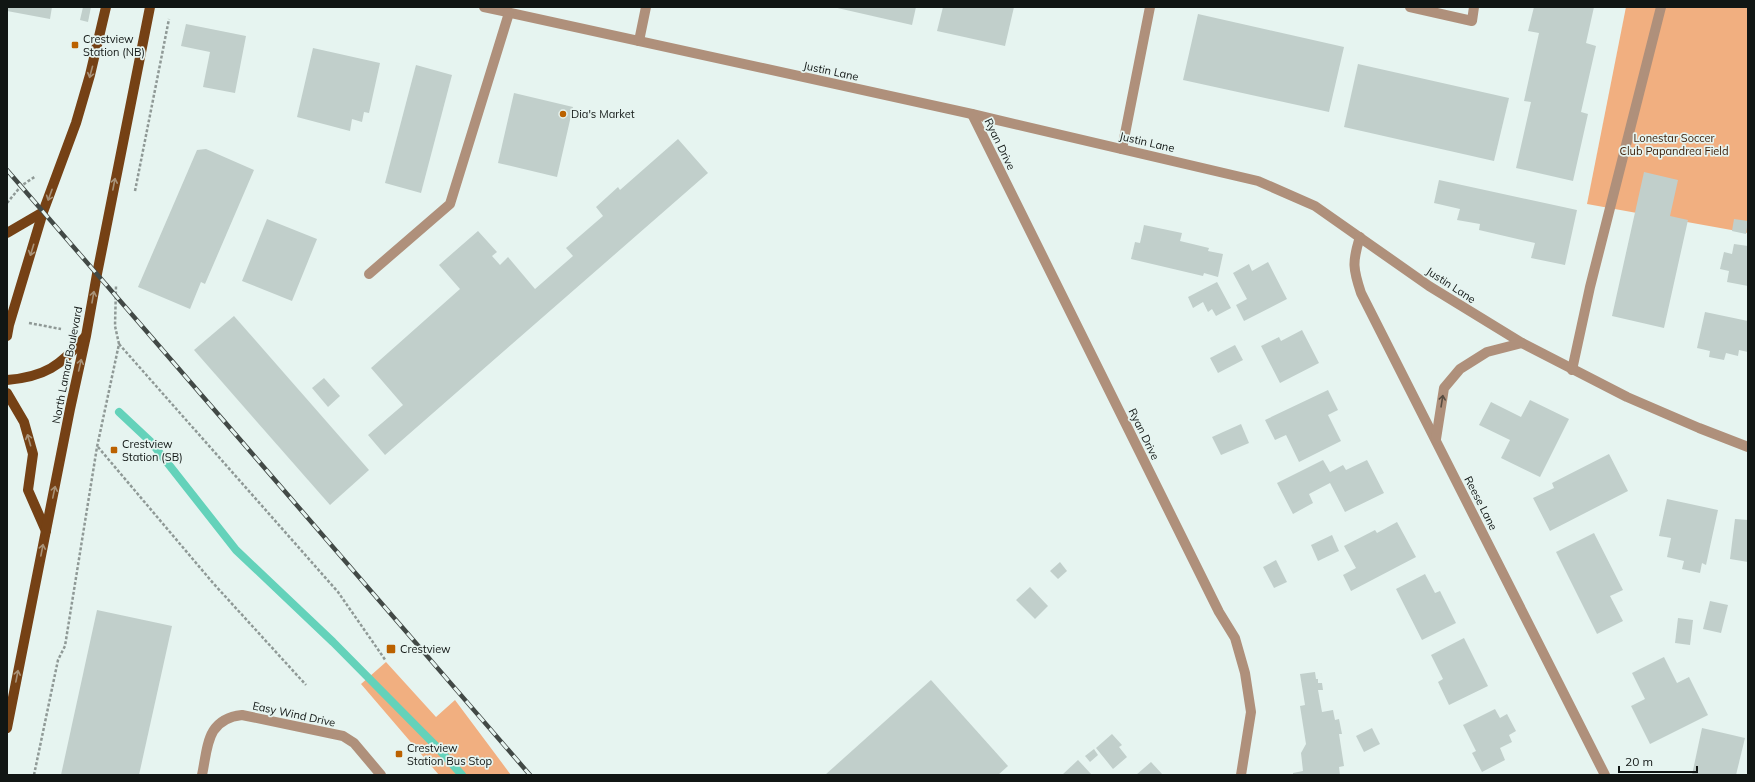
<svg xmlns="http://www.w3.org/2000/svg" width="1755" height="782" viewBox="0 0 1755 782" font-family="Mulish,sans-serif">
	<rect width="100%" height="100%" fill="#e6f4f0"/>
	<g fill="#f1af80">
		<path d="M 1626,7 L 1748,7 L 1748,233 L 1587,204 Z"/>
		<path d="M 386,662 L 436,717 L 455,700 L 511,775 L 439,775 L 361,684 Z"/>
	</g>
	<g fill="none" stroke-linecap="round" stroke-linejoin="round">
		<path stroke="#64d2ba" stroke-width="8" d="M 119,412 L 151,442 L 236,550 L 333,642 L 435,745 L 462,775"/>
	</g>
	<g fill="#c1cfcb">
		<path d="M 7,7 L 52,7 L 50,19 L 7,11 Z"/>
		<path d="M 83,7 L 91,7 L 88,22 L 80,20 Z"/>
		<path d="M 833,7 L 916,7 L 912,25 Z"/>
		<path d="M 943,7 L 1014,7 L 1005,46 L 937,31 Z"/>
		<path d="M 1534,7 L 1594,7 L 1586,43 L 1596,46 L 1581,112 L 1588,114 L 1573,181 L 1516,168 L 1531,102 L 1524,101 L 1539,33 L 1528,31 Z"/>
		<path d="M 1198,14 L 1344,47 L 1329,112 L 1183,80 Z"/>
		<path d="M 186,24 L 246,36 L 235,93 L 203,87 L 210,52 L 181,46 Z"/>
		<path d="M 313,48 L 380,63 L 369,113 L 364,112 L 362,122 L 352,119 L 350,131 L 297,117 Z"/>
		<path d="M 1358,64 L 1509,98 L 1494,161 L 1344,127 Z"/>
		<path d="M 416,65 L 452,75 L 421,193 L 385,183 Z"/>
		<path d="M 514,93 L 573,107 L 557,177 L 498,163 Z"/>
		<path d="M 678,139 L 708,173 L 385,455 L 368,435 L 403,405 L 371,368 L 460,289 L 439,265 L 478,231 L 497,252 L 492,256 L 500,265 L 508,257 L 535,289 L 573,256 L 566,248 L 603,216 L 596,207 L 618,187 L 620,190 Z"/>
		<path d="M 206,149 L 254,170 L 205,284 L 201,282 L 190,309 L 138,287 L 197,150 Z"/>
		<path d="M 1644,172 L 1678,180 L 1670,216 L 1688,220 L 1664,328 L 1612,316 Z"/>
		<path d="M 1439,180 L 1577,210 L 1565,265 L 1531,258 L 1535,243 L 1479,230 L 1480,224 L 1457,220 L 1460,209 L 1434,203 Z"/>
		<path d="M 267,219 L 317,239 L 292,301 L 242,281 Z"/>
		<path d="M 1734,219 L 1748,221 L 1746,234 L 1732,231 Z"/>
		<path d="M 1144,225 L 1182,233 L 1180,241 L 1209,248 L 1208,251 L 1223,254 L 1218,277 L 1204,273 L 1203,276 L 1131,259 L 1135,242 L 1140,243 Z"/>
		<path d="M 1734,244 L 1748,246 L 1748,286 L 1727,282 L 1729,271 L 1720,269 L 1724,252 L 1732,254 Z"/>
		<path d="M 1268,262 L 1287,299 L 1244,321 L 1236,305 L 1247,299 L 1233,273 L 1249,264 L 1252,271 Z"/>
		<path d="M 1217,282 L 1231,308 L 1216,316 L 1212,309 L 1208,312 L 1203,302 L 1193,308 L 1188,297 Z"/>
		<path d="M 1705,312 L 1748,321 L 1748,352 L 1739,350 L 1738,356 L 1726,353 L 1724,360 L 1709,357 L 1710,351 L 1697,348 Z"/>
		<path d="M 234,316 L 369,470 L 330,505 L 194,350 Z"/>
		<path d="M 1302,330 L 1319,363 L 1280,383 L 1261,346 L 1279,337 L 1281,341 Z"/>
		<path d="M 1235,345 L 1243,360 L 1218,373 L 1210,358 Z"/>
		<path d="M 324,378 L 340,396 L 328,407 L 312,388 Z"/>
		<path d="M 1328,390 L 1338,410 L 1328,415 L 1341,441 L 1299,462 L 1286,435 L 1275,440 L 1265,420 Z"/>
		<path d="M 1530,400 L 1569,419 L 1540,477 L 1501,458 L 1510,440 L 1479,425 L 1491,402 L 1521,417 Z"/>
		<path d="M 1241,424 L 1249,443 L 1221,455 L 1212,437 Z"/>
		<path d="M 1609,454 L 1628,491 L 1550,531 L 1533,498 L 1554,488 L 1552,483 Z"/>
		<path d="M 1323,460 L 1330,472 L 1343,465 L 1346,470 L 1367,460 L 1384,493 L 1345,512 L 1330,483 L 1309,494 L 1313,503 L 1293,514 L 1277,483 Z"/>
		<path d="M 1667,499 L 1718,510 L 1706,565 L 1702,563 L 1700,573 L 1682,569 L 1684,561 L 1667,557 L 1671,538 L 1659,536 Z"/>
		<path d="M 1735,519 L 1748,520 L 1748,562 L 1730,559 Z"/>
		<path d="M 1397,522 L 1416,557 L 1351,591 L 1343,575 L 1356,568 L 1344,546 L 1375,530 L 1377,533 Z"/>
		<path d="M 1594,533 L 1623,590 L 1610,596 L 1623,621 L 1597,634 L 1556,552 Z"/>
		<path d="M 1332,535 L 1339,551 L 1318,561 L 1311,545 Z"/>
		<path d="M 1276,560 L 1287,582 L 1274,588 L 1263,567 Z"/>
		<path d="M 1060,562 L 1067,571 L 1058,579 L 1050,571 Z"/>
		<path d="M 1425,574 L 1435,593 L 1440,591 L 1456,623 L 1422,640 L 1396,589 Z"/>
		<path d="M 1030,587 L 1048,606 L 1035,619 L 1016,600 Z"/>
		<path d="M 1710,601 L 1728,605 L 1721,633 L 1703,629 Z"/>
		<path d="M 97,610 L 172,626 L 139,775 L 61,775 Z"/>
		<path d="M 1678,618 L 1693,620 L 1690,645 L 1675,643 Z"/>
		<path d="M 1464,638 L 1488,686 L 1449,705 L 1438,682 L 1443,679 L 1431,655 Z"/>
		<path d="M 1664,657 L 1677,683 L 1689,677 L 1708,715 L 1650,744 L 1631,706 L 1645,699 L 1632,673 Z"/>
		<path d="M 1315,672 L 1316,679 L 1318,679 L 1318,683 L 1322,683 L 1323,690 L 1318,690 L 1322,712 L 1333,710 L 1335,720 L 1339,719 L 1342,734 L 1339,734 L 1344,766 L 1339,767 L 1340,775 L 1293,775 L 1293,773 L 1303,771 L 1301,753 L 1306,744 L 1300,706 L 1305,705 L 1300,674 Z"/>
		<path d="M 931,680 L 1008,766 L 998,775 L 825,775 Z"/>
		<path d="M 1495,709 L 1500,718 L 1507,714 L 1516,731 L 1509,735 L 1512,742 L 1500,748 L 1505,760 L 1482,772 L 1472,753 L 1476,751 L 1463,725 Z"/>
		<path d="M 1372,728 L 1380,744 L 1364,752 L 1356,736 Z"/>
		<path d="M 1702,728 L 1745,738 L 1736,775 L 1692,775 Z"/>
		<path d="M 1112,734 L 1122,745 L 1119,747 L 1127,757 L 1113,769 L 1096,748 Z"/>
		<path d="M 1094,749 L 1098,755 L 1090,762 L 1085,756 Z"/>
		<path d="M 1078,760 L 1092,775 L 1062,775 Z"/>
		<path d="M 1151,762 L 1163,775 L 1136,775 Z"/>
	</g>
	<g fill="none" stroke-linecap="round" stroke-linejoin="round">
		<g stroke="#8f9996" stroke-width="2.5" stroke-dasharray="3 2" stroke-linecap="butt">
			<path d="M 135,191 L 169,19"/>
			<path d="M 7,203 L 21,186 L 36,176"/>
			<path d="M 29,323 L 61,329"/>
			<path d="M 119,344 L 338,592 L 386,661"/>
			<path d="M 98,447 L 213,583 L 306,685"/>
			<path d="M 34,775 L 58,660 L 65,646 L 97,447 L 119,344 L 115,326 L 116,286"/>
		</g>
		<g stroke="#af907b" stroke-width="10">
			<path d="M 484,7 L 972,114 L 1258,181 L 1315,206 L 1429,286 L 1522,343 L 1627,397 L 1699,428 L 1748,447"/>
			<path d="M 1410,7 L 1472,21 L 1474,7"/>
			<path d="M 639,41 L 646,7"/>
			<path d="M 972,114 L 1219,612 L 1235,638 L 1245,673 L 1251,712 L 1241,775"/>
			<path d="M 1122,149 L 1150,7"/>
			<path d="M 1360,237 C 1352,262 1353,269 1361,293 L 1605,775"/>
			<path d="M 369,274 L 450,204 L 509,13"/>
			<path d="M 1572,370 L 1590,287 L 1661,7"/>
			<path d="M 1436,439 L 1444,388 L 1460,369 L 1487,352 L 1522,343"/>
			<path d="M 202,775 C 208,747 206,719 242,715 L 343,736 L 354,743 L 381,775"/>
		</g>
		<g stroke="#754115" stroke-width="10">
			<path d="M 7,233 L 43,212"/>
			<path d="M 7,336 L 9,325 L 43,212 L 76,123 L 90,75 L 106,7"/>
			<path d="M 7,380 C 44,377 61,366 85,337"/>
			<path d="M 7,393 L 24,422 L 33,454 L 28,490 L 46,531"/>
			<path d="M 7,728 L 70,409 L 86,336 L 97,274 L 150,7"/>
		</g>
		<g stroke="#424946" stroke-width="4.5">
			<path id="rail" d="M 7,170 L 530,775"/>
		</g>
		<use href="#rail" stroke="#e6f4f0" stroke-width="3" stroke-dasharray="9" stroke-linecap="butt"/>
	</g>
	<defs><path id="oneway-shaft" d="M-6 0H5M1.5-3L5.5 0L1.5 3" fill="none" stroke-width="1.6" stroke-linecap="round" stroke-linejoin="round"/></defs>
	<g stroke="#a89278">
		<use href="#oneway-shaft" transform="translate(91 72) rotate(105)"/>
		<use href="#oneway-shaft" transform="translate(114 184) rotate(-79)"/>
		<use href="#oneway-shaft" transform="translate(50 195) rotate(110)"/>
		<use href="#oneway-shaft" transform="translate(32 250) rotate(107)"/>
		<use href="#oneway-shaft" transform="translate(93 297) rotate(-80)"/>
		<use href="#oneway-shaft" transform="translate(80 365) rotate(-77)"/>
		<use href="#oneway-shaft" transform="translate(29 440) rotate(-106)"/>
		<use href="#oneway-shaft" transform="translate(54 492) rotate(-78)"/>
		<use href="#oneway-shaft" transform="translate(42 550) rotate(-79)"/>
		<use href="#oneway-shaft" transform="translate(17 676) rotate(-79)"/>
	</g>
	<use stroke="#584d42" href="#oneway-shaft" transform="translate(1442 401) rotate(-81)"/>
	<g fill="#bb6100" stroke="#e6f4f0" stroke-width="1.5">
		<rect x="71" y="41" width="8" height="8" rx="2"/>
		<circle cx="563" cy="114" r="4"/>
		<rect x="110" y="446" width="8" height="8" rx="2"/>
		<rect x="386" y="644" width="10" height="10" rx="2"/>
		<rect x="395" y="750" width="8" height="8" rx="2"/>
	</g>
	<g text-anchor="middle" dominant-baseline="central" stroke-width="3.5" stroke-linejoin="round" paint-order="stroke">
		<g font-size="11" fill="#111614" stroke="#e6f4f0" text-anchor="start">
			<text x="83" y="39">Crestview<tspan x="83" dy="13">Station (NB)</tspan></text>
			<text x="571" y="114">Dia's Market</text>
			<text x="122" y="444">Crestview<tspan x="122" dy="13">Station (SB)</tspan></text>
			<text x="400" y="649">Crestview</text>
			<text x="407" y="748">Crestview<tspan x="407" dy="13">Station Bus Stop</tspan></text>
		</g>
		<g font-size="11" fill="#111614" stroke="#e6f4f0">
			<text transform="translate(831 71) rotate(12)">Justin Lane</text>
			<text transform="translate(1147 142) rotate(13)">Justin Lane</text>
			<text transform="translate(1000 144) rotate(64)">Ryan Drive</text>
			<text transform="translate(1451 285) rotate(33)">Justin Lane</text>
			<text transform="translate(67 365) rotate(-79)">North Lamar Boulevard</text>
			<text transform="translate(1144 434) rotate(64)">Ryan Drive</text>
			<text transform="translate(1481 503) rotate(63)">Reese Lane</text>
			<text transform="translate(294 714) rotate(12)">Easy Wind Drive</text>
		</g>
		<g font-size="11" fill="#3e210b" stroke="#e6f4f0">
			<text x="1674" y="138">Lonestar Soccer<tspan x="1674" dy="13">Club Papandrea Field</tspan></text>
		</g>
	</g>
	<rect width="1755" height="782" fill="none" stroke="#111614" stroke-width="16"/>
	<path d="M1619 766v6h78v-6" fill="none" stroke="#111614" stroke-width="2"/>
	<text x="1625" y="766" font-size="12" fill="#111614" stroke="#e6f4f0" stroke-width="3" paint-order="stroke">20 m</text>
</svg>
